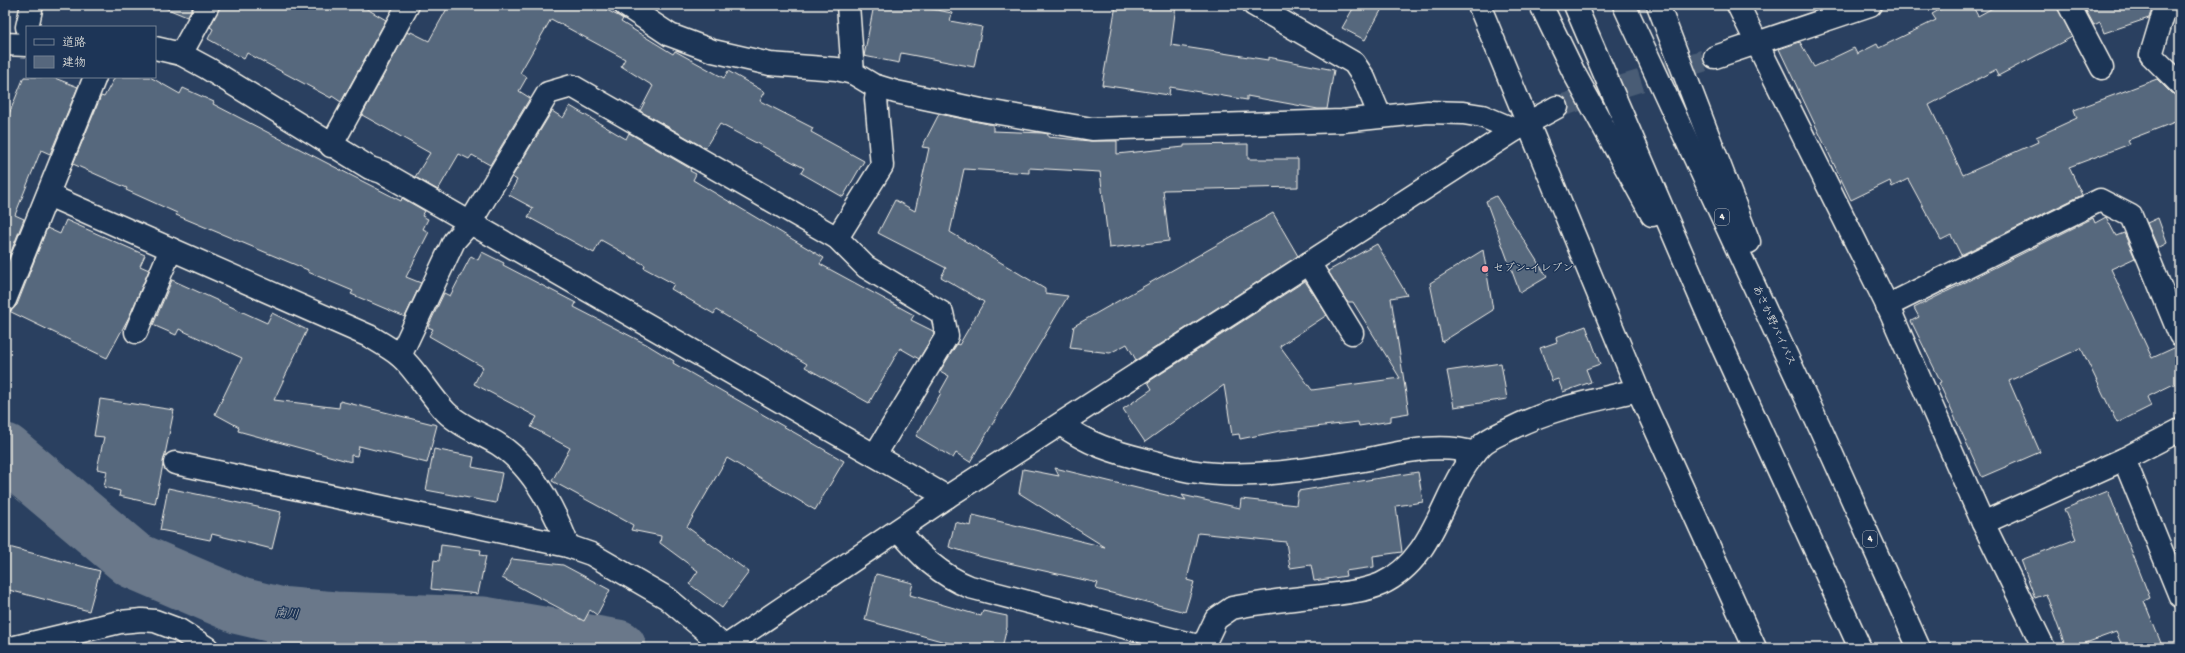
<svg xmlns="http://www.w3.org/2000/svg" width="2185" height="653" viewBox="0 0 2185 653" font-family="'Gochi Hand','Klee One',sans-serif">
	<rect width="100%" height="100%" fill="#2a4060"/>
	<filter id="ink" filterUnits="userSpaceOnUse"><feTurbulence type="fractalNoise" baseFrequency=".025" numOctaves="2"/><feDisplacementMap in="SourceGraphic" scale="8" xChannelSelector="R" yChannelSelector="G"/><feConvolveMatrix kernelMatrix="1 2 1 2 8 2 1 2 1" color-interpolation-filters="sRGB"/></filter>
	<g filter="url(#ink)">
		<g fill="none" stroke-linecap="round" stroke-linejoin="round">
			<path stroke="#6a788a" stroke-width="57" d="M 5,452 L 133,560 L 240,606 L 278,615 L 335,620 L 484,625 L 618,648"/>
		</g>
		<g fill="#56677d" stroke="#f4f1e8">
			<path d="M 158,5 L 194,5 L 187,17 Z"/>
			<path d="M 220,5 L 360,5 L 386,20 L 341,102 L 332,96 L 331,98 L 247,53 L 244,59 L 208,39 L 213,29 L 210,27 Z"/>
			<path d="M 449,5 L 598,5 L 620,17 L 623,19 L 621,22 L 673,54 L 675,51 L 724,78 L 728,71 L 765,92 L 760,101 L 813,128 L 811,132 L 864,161 L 843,197 L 801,173 L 804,168 L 720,124 L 705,148 L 640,111 L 653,86 L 621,66 L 625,59 L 551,19 L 520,73 L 527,77 L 519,91 L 530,98 L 490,165 L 472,155 L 469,159 L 459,154 L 438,190 L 415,177 L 430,153 L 362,115 L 407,32 L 410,34 L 411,32 L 429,41 Z"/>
			<path d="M 874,5 L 913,5 L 952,13 L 950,21 L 982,27 L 974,67 L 901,53 L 899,63 L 864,56 Z"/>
			<path d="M 1116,5 L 1176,5 L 1171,45 L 1268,60 L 1268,57 L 1334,70 L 1327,109 L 1318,109 L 1247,96 L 1247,100 L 1170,87 L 1169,95 L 1102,85 Z"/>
			<path d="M 1355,5 L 1384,5 L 1365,40 L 1342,28 Z"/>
			<path d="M 1948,5 L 1972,5 L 1978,16 L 1998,5 L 2057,5 L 2072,37 L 1998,76 L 1995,70 L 1929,105 L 1963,175 L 2038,142 L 2036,137 L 2077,118 L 2074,110 L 2157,79 L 2171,93 L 2180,96 L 2180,120 L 2128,140 L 2130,144 L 2069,167 L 2082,195 L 1961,255 L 1951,235 L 1941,240 L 1908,179 L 1892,187 L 1890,181 L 1851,200 L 1779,49 L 1800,42 L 1814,67 L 1854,48 L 1857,54 L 1877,44 L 1879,48 L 1936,20 L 1932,14 Z"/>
			<path d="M 2083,5 L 2153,5 L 2149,18 L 2104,33 L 2100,22 L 2094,25 Z"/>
			<path d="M 24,77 L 52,77 L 78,87 L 50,154 L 41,150 L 15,215 L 24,219 L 5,267 L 5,124 Z"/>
			<path d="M 115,77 L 150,77 L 180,94 L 183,88 L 214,102 L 213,104 L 325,162 L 401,201 L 402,198 L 425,211 L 422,216 L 428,219 L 423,229 L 429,232 L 406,277 L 421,283 L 405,317 L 351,294 L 353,291 L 308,272 L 308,270 L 176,215 L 177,213 L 126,190 L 127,188 L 73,164 L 101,96 L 104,97 Z"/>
			<path d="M 570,106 L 626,139 L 629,133 L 691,169 L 690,171 L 696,174 L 693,180 L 824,258 L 820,264 L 914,315 L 911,320 L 933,331 L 934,334 L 919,359 L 900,348 L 869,403 L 805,367 L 807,364 L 716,310 L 714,314 L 671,289 L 674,284 L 644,268 L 645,265 L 601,240 L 594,253 L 528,217 L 533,208 L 509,195 L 517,180 L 512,177 L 552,111 L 563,118 Z"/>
			<path d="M 939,114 L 993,125 L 993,131 L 1043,133 L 1048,134 L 1048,137 L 1090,141 L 1117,141 L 1117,154 L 1184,147 L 1184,145 L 1248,144 L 1248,159 L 1298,159 L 1298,187 L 1163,190 L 1169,241 L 1109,248 L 1100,172 L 1029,168 L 1029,173 L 964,169 L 950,232 L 1045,289 L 1045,293 L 1068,296 L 970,462 L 956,453 L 953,458 L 916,436 L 941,393 L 940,392 L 949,376 L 940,371 L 957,344 L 959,345 L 984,302 L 941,277 L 946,268 L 878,233 L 895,200 L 915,211 L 929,148 L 922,147 Z"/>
			<path d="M 1496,196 L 1547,277 L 1520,293 L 1486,201 Z"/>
			<path d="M 1273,213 L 1298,256 L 1136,360 L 1127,344 L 1110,353 L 1070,348 L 1074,326 Z"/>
			<path d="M 2106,217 L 2116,236 L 2124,233 L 2135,258 L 2111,269 L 2152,358 L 2176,347 L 2180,347 L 2180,381 L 2147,397 L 2151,406 L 2117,423 L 2081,348 L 2009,381 L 2040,452 L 1982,477 L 1939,383 L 1941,382 L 1911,321 L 1919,317 L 1914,308 L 2093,218 L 2095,223 Z"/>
			<path d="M 2158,218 L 2167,243 L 2158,248 L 2147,223 Z"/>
			<path d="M 66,220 L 145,255 L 140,266 L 149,270 L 130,315 L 107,358 L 9,311 L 17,305 L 47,228 L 60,234 Z"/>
			<path d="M 1377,244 L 1407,295 L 1391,298 L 1409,413 L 1391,416 L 1391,421 L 1359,426 L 1358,422 L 1280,431 L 1240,439 L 1239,434 L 1232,435 L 1224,385 L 1145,442 L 1123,409 L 1152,389 L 1148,382 L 1305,281 L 1327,315 L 1280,346 L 1312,390 L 1400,378 L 1353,302 L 1347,302 L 1328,271 Z"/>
			<path d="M 1483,250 L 1493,310 L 1442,342 L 1430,283 Z"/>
			<path d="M 482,252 L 504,263 L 503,265 L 576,303 L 574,307 L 646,344 L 674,361 L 673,363 L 844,461 L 815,510 L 727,458 L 687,527 L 749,572 L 722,608 L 689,584 L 698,571 L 660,543 L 661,536 L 631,530 L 633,525 L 552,481 L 570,448 L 531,427 L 537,417 L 474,384 L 483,367 L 429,336 L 433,329 L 428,327 L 444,293 L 450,296 L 471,256 L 478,260 Z"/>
			<path d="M 172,280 L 267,323 L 272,313 L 307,330 L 274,400 L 339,408 L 340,401 L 437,425 L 427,463 L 359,446 L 357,456 L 351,455 L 351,462 L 238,431 L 239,427 L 215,414 L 242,358 L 179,329 L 176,335 L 153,325 Z"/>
			<path d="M 1586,326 L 1600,364 L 1586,369 L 1591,382 L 1563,392 L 1558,379 L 1552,381 L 1540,348 L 1557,342 L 1556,337 Z"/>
			<path d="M 1501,363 L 1507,399 L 1454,407 L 1447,371 Z"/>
			<path d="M 100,399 L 174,410 L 155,504 L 119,496 L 120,491 L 104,487 L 107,471 L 97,469 L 104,437 L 94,436 Z"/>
			<path d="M 434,449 L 474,457 L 472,467 L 502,473 L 496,503 L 426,490 Z"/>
			<path d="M 1055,468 L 1186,500 L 1182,495 L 1240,508 L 1241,499 L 1296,505 L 1298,491 L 1418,472 L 1423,502 L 1396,506 L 1402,552 L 1373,556 L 1374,567 L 1345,571 L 1346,576 L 1314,581 L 1311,565 L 1290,568 L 1286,542 L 1198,533 L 1187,580 L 1194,582 L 1185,612 L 1096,589 L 1098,583 L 982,557 L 949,547 L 955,522 L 971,526 L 973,515 L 1105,547 L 1019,493 L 1023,469 L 1059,476 Z"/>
			<path d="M 168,488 L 281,512 L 272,549 L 212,534 L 210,540 L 160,530 Z"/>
			<path d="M 2108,491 L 2150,598 L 2144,601 L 2163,648 L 2123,648 L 2116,632 L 2072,648 L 2066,648 L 2046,594 L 2035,598 L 2021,560 L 2076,539 L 2064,509 Z"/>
			<path d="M 441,545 L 481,550 L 480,555 L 486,556 L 478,594 L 431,589 L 434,560 L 439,561 Z"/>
			<path d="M 5,546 L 100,571 L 89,611 L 5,589 Z"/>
			<path d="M 512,559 L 563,565 L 610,590 L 597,615 L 590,610 L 584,621 L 502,578 Z"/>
			<path d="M 876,574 L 913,583 L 910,595 L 981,616 L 983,611 L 1007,616 L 1007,627 L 1002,648 L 967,648 L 865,620 Z"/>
		</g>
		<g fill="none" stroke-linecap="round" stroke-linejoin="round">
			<path stroke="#485b74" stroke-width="22" stroke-dasharray="22 11" stroke-linecap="butt" d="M 1557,107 L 1715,57"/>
			<g stroke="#f4f1e8" stroke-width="25">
				<g id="minor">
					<path d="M 625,5 L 670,35 L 713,51 L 770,64 L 837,69 L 853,73"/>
					<path d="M 848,5 L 853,73 L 873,85 L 896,92 L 981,110 L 1092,129 L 1342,121 L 1428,112 L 1463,113 L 1482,116 L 1515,130"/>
					<path d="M 1254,5 L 1354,63 L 1364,78 L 1380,116"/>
					<path d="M 1479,5 L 1638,390 L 1755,648"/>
					<path d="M 1738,5 L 1889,309 L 1983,523 L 2044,648"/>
					<path d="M 2069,5 L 2102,68"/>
					<path d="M 2166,5 L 2151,55 L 2180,84"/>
					<path d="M 27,27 L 32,5"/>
					<path d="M 5,44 L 27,45"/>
					<path d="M 155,48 L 181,54 L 207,68 L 370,168 L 382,172 L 947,497"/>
					<path d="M 181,54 L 208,5"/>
					<path d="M 1715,57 L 1870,5"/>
					<path d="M 331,146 L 408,5"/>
					<path d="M 48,195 L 369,336 C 379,342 390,348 400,356 C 418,372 429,395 446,412 C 460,426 482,434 498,444 C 532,466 554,508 568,546"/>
					<path d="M 837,238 L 882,166 L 876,99 L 878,87"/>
					<path d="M 1309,263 L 1352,333"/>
					<path d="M 5,300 L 95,77"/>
					<path d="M 1887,306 L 2100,200 L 2131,216 L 2180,335"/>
					<path d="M 136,332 L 171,249"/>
					<path d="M 400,356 L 454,241 L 470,223 L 548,93 L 572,86 L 837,238 L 866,267 L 942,313 L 947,336 L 875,455"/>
					<path d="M 1061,424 C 1087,444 1114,452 1146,460 C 1160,463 1175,468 1190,471 C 1245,480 1304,470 1358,461 C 1397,454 1436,441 1475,453"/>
					<path d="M 2124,459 L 2180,596"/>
					<path d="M 175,463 L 568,546 L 591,554 L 667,598 L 725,647"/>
					<path d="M 1983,523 L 2124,459 L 2180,430"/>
					<path d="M 899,530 C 919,555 940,575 970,587 L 1198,646 L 1206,640 L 1216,619 L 1232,608 C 1261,602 1292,599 1322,596 C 1341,593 1363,592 1381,584 C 1439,557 1441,486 1482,445 C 1489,438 1500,434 1508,430 C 1551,408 1592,401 1638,390"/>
					<path d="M 11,648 L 120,622 L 142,620 L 155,621 L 179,630 L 207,648"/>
					<path d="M 723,648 L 947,497 L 1515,130 L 1557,107"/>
				</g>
			</g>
			<g stroke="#f4f1e8" stroke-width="25">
				<g id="highway">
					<path d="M 1541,5 L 1574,73 L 1652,215"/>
					<path d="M 1575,5 L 1712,324 L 1860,648"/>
					<path d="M 1624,5 L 1821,430 L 1919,648"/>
					<path d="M 1658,5 L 1749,242"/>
				</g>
			</g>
			<use href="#minor" stroke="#1d3557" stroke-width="22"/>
			<use href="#highway" stroke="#1d3557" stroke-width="22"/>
		</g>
	</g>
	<circle fill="#ff9aa2" stroke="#1d3557" stroke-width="1.5" cx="1485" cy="269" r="4"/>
	<g text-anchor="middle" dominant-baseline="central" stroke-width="3" stroke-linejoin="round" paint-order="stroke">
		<g fill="#1d3557" stroke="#b4b9bc" stroke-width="1">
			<rect x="1715" y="209" width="14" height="16" rx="3"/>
			<rect x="1863" y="531" width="14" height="16" rx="3"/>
		</g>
		<g font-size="10" font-weight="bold" fill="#f4f1e8">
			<text x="1722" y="217">4</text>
			<text x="1870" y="539">4</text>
		</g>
		<g font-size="11" fill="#f4f1e8" stroke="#1d3557" text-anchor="start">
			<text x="1493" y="269">セブン-イレブン</text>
		</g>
		<g font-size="11" fill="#f4f1e8" stroke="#1d3557">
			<text transform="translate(1773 326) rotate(65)">あさか野バイパス</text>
		</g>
		<g font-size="12" font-style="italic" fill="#bdc1c2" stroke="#1d3557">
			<text transform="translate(287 615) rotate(5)">南川</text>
		</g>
	</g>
	<rect width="2185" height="653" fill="none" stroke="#1d3557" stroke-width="20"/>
	<rect x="10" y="10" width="2165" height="633" fill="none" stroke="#f4f1e8" stroke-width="1.5" filter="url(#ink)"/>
	<rect x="26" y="26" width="130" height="52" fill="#1d3557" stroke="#738091"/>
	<rect x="34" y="39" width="20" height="6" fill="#1d3557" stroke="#738091"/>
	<text x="62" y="46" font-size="12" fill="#f4f1e8">道路</text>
	<rect x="34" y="56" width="20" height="12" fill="#56677d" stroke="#738091"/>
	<text x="62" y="66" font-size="12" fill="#f4f1e8">建物</text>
</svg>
